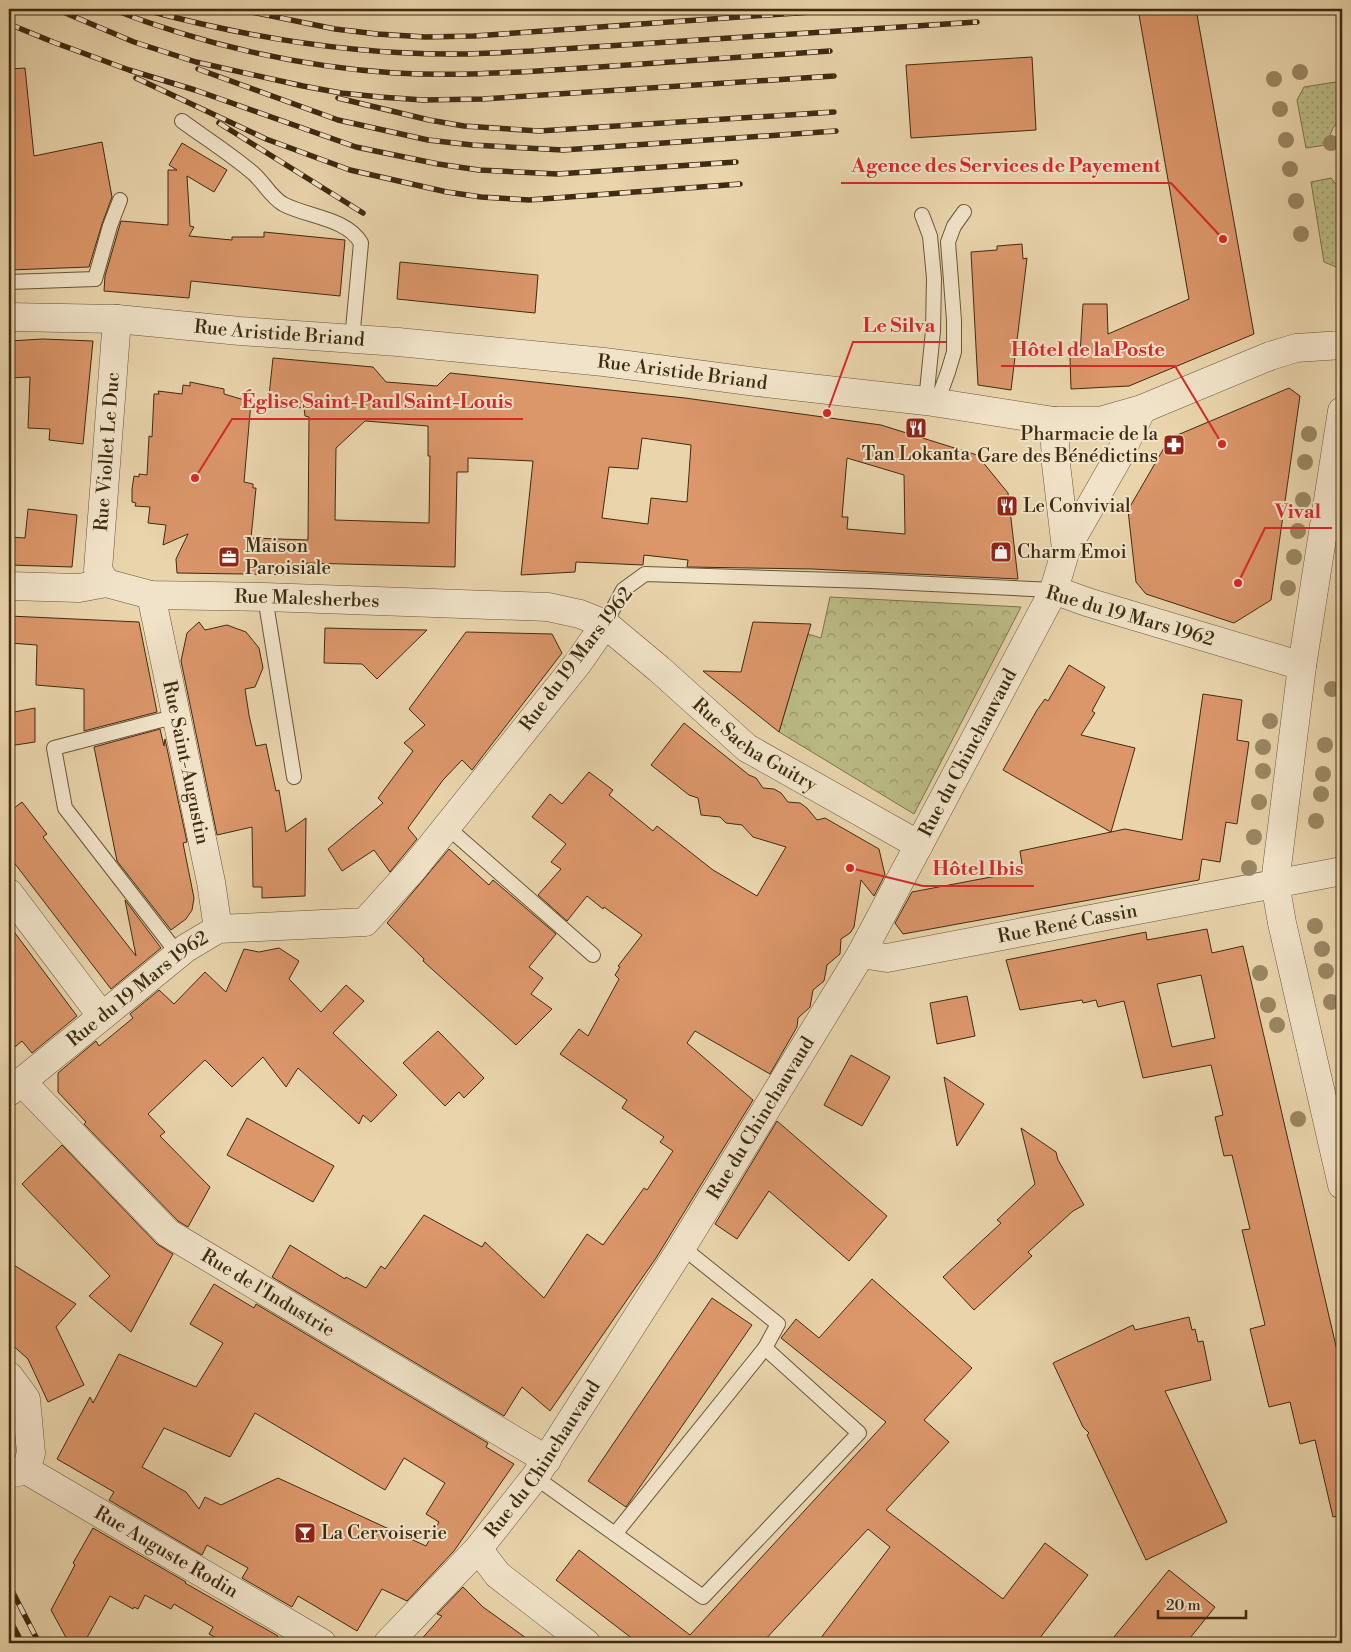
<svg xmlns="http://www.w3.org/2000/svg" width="1351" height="1652" viewBox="0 0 1351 1652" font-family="'Libre Bodoni',serif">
	<defs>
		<pattern id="grass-dots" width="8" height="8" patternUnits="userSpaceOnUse" patternTransform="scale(1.25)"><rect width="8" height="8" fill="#bbbc86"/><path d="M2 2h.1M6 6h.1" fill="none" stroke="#99996c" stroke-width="1.8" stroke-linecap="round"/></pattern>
		<pattern id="park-crowns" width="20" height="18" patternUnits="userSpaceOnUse" patternTransform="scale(1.25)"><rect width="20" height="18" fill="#bbbc86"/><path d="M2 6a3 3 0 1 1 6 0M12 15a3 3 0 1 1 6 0" fill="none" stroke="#99996c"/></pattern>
	</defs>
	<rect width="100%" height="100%" fill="#e9d4ac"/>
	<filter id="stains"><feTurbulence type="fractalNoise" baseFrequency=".004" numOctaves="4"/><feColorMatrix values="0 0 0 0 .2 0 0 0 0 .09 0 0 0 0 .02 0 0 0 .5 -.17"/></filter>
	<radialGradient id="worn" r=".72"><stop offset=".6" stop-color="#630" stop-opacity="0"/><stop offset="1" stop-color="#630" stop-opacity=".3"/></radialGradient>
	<g fill="url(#grass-dots)" stroke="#7d744b">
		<path d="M 1342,81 L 1342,115 L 1333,128 L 1326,145 L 1306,148 L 1297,100 L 1304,87 Z"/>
		<path d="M 1331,178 L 1342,192 L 1342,264 L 1336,267 L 1324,262 L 1311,182 Z"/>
	</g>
	<path fill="url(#park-crowns)" stroke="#7d744b" d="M 830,597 L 1021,607 L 914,814 L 779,732 L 808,634 L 821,638 Z"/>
	<g fill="#db966a" stroke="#3f2b10" fill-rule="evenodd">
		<path d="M 1138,9 L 1196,9 L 1254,334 L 1129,386 L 1071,389 L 1070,357 L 1080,355 L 1083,304 L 1107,304 L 1108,334 L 1189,299 Z"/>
		<path d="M 1032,57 L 1036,130 L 911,138 L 906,65 Z"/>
		<path d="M 25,68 L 34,156 L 102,142 L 112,197 L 102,224 L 89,267 L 9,270 L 9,69 Z"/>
		<path d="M 182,143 L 227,170 L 214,192 L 187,176 L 190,226 L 194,227 L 189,236 L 232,240 L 232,237 L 264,237 L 264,232 L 345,240 L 340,296 L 191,281 L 189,298 L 104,291 L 105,276 L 121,221 L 168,225 L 168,170 L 177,170 L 169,165 Z"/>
		<path d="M 1022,244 L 1023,259 L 1027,258 L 1011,390 L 978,385 L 971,252 L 997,250 L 997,246 Z"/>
		<path d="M 400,262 L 538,275 L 535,313 L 397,299 Z"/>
		<path d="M 43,339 L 93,341 L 83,444 L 49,440 L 50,429 L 28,428 L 30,377 L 9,378 L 9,341 Z"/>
		<path d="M 273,358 L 373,367 L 386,382 L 437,386 L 450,373 L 685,398 L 881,425 L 977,455 L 1008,493 L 1018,579 L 812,569 L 687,567 L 688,560 L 644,555 L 643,565 L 576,562 L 575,572 L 521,575 L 533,461 L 468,458 L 468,472 L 457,472 L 455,567 L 307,563 L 307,575 L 177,573 L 176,559 L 188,534 L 163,545 L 166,525 L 148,523 L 150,507 L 135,506 L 136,503 L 132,502 L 132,489 L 134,476 L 139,477 L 139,474 L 147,475 L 149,436 L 152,437 L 154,394 L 159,394 L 158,391 L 182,394 L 183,385 L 190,386 L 190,382 L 224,389 L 224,394 L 251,402 L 244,482 L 253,484 L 253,488 L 256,488 L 251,538 L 308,540 L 309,417 L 305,416 L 304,408 L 268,405 ZM 365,421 L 428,426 L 428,456 L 430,456 L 429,523 L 335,520 L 336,448 ZM 642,438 L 691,445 L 687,502 L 651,498 L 648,524 L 602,518 L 609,467 L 638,469 ZM 847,458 L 904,475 L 905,534 L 847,529 L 848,517 L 842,517 Z"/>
		<path d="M 1289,388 L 1300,396 L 1271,600 L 1234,623 L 1146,594 L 1136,582 L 1128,510 L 1168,441 L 1175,436 Z"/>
		<path d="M 28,509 L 77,515 L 72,567 L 9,565 L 9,541 L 10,541 L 11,537 L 25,538 Z"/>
		<path d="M 9,616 L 139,622 L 157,712 L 84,731 L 84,689 L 36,685 L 37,645 L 9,643 Z"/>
		<path d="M 199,622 L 205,630 L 227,625 L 246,632 L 259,648 L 263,668 L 255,687 L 245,689 L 249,715 L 256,746 L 266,744 L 276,791 L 279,790 L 286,832 L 306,818 L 305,896 L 262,898 L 262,887 L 253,887 L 252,827 L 217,835 L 181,661 L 187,633 Z"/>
		<path d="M 753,622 L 811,624 L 779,732 L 703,671 L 741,672 Z"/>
		<path d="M 325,628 L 364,629 L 427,630 L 377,679 L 362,664 L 324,663 Z"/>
		<path d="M 466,632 L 552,634 L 562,653 L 472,770 L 462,760 L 443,780 L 408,828 L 417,839 L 390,872 L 374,850 L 342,871 L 328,849 L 383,803 L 378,798 L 413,751 L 404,743 L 425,725 L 409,709 Z"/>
		<path d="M 1069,665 L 1105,687 L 1092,711 L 1095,713 L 1081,735 L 1135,748 L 1111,832 L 1125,829 L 1182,840 L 1203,694 L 1242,700 L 1237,740 L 1249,742 L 1237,824 L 1226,822 L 1220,862 L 1202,859 L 1199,880 L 903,934 L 895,923 L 912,892 L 1023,871 L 1020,851 L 1111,832 L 1003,770 L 1037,710 L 1045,699 L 1048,701 Z"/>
		<path d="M 35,708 L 35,742 L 9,746 L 9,713 Z"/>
		<path d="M 684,723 L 749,775 L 756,778 L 763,788 L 774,789 L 781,793 L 788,802 L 800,803 L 807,808 L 817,820 L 825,818 L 879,849 L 885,875 L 874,896 L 861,880 L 854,927 L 850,933 L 841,939 L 840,954 L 827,965 L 824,981 L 813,990 L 810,1007 L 798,1018 L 797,1027 L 770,1074 L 695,1031 L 687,1043 L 753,1100 L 656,1258 L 550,1411 L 522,1387 L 504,1416 L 272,1277 L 290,1245 L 345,1279 L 346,1277 L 366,1288 L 381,1266 L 385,1269 L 424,1215 L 482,1247 L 485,1242 L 544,1298 L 587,1234 L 603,1245 L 644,1188 L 647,1190 L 673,1151 L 660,1142 L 664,1137 L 622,1108 L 627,1100 L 560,1054 L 579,1029 L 588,1036 L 619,979 L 615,975 L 620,967 L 618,966 L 642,935 L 604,907 L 603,909 L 587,896 L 567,921 L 538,895 L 561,869 L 551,862 L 566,844 L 532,817 L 550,794 L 562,804 L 589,772 L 613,790 L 609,795 L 653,831 L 657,826 L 713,870 L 757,896 L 786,847 L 753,837 L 742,825 L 726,823 L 720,817 L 701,815 L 698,798 L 689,795 L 651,765 Z"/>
		<path d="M 160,729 L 164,746 L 165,739 L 187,842 L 183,843 L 194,898 L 192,910 L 186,919 L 171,930 L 117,861 L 94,747 Z"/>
		<path d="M 22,802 L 47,834 L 43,837 L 136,956 L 125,900 L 161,948 L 111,989 L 9,856 L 9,812 Z"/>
		<path d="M 449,849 L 489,885 L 493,880 L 556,934 L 529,967 L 543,978 L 531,994 L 552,1009 L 516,1045 L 423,961 L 424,959 L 387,923 Z"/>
		<path d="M 9,925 L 77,1016 L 32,1053 L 22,1041 L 9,1052 Z"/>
		<path d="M 1207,929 L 1212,953 L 1243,946 L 1342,1372 L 1342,1515 L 1333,1517 L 1315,1440 L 1300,1444 L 1290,1402 L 1269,1407 L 1250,1329 L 1265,1325 L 1242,1230 L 1250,1229 L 1232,1155 L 1224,1156 L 1215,1117 L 1223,1115 L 1211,1065 L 1143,1078 L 1124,1001 L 1098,1007 L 1096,1000 L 1083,1003 L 1082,1000 L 1020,1010 L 1006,960 L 1146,932 L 1147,940 ZM 1201,975 L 1215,1038 L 1172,1047 L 1157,984 Z"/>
		<path d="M 279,948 L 299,961 L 289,979 L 321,1012 L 346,985 L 364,1001 L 333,1033 L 397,1095 L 371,1122 L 363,1115 L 359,1124 L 298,1068 L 286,1087 L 263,1057 L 232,1087 L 205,1060 L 148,1114 L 165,1132 L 160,1136 L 210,1187 L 188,1227 L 178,1221 L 84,1124 L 86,1122 L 58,1092 L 58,1073 L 96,1041 L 99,1046 L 133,1018 L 130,1014 L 159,990 L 174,1004 L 205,972 L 226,992 L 244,949 L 259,952 Z"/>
		<path d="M 967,996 L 975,1036 L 937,1044 L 930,1003 Z"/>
		<path d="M 438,1031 L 484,1078 L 464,1098 L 459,1092 L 445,1106 L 403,1063 Z"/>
		<path d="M 851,1055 L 890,1077 L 862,1126 L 824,1105 Z"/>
		<path d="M 944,1077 L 984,1104 L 957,1146 Z"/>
		<path d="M 247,1118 L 334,1166 L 313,1202 L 227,1155 Z"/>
		<path d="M 777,1121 L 887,1216 L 849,1261 L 769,1191 L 737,1239 L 715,1224 Z"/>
		<path d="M 1021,1128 L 1056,1152 L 1058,1160 L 1084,1205 L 1073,1211 L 1028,1252 L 1032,1256 L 974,1310 L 943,1277 L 1001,1223 L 997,1220 L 1035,1184 Z"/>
		<path d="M 62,1145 L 157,1244 L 173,1254 L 131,1332 L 89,1296 L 110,1276 L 22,1184 Z"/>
		<path d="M 9,1262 L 76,1304 L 56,1327 L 84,1385 L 48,1402 L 28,1359 L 9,1342 Z"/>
		<path d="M 872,1279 L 972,1368 L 924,1420 L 949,1442 L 886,1510 L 1003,1599 L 1045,1543 L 1088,1575 L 1036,1643 L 817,1643 L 890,1547 L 868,1529 L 762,1643 L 638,1643 L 556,1580 L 579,1550 L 690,1635 L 886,1422 L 781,1338 L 796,1319 L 819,1338 Z"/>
		<path d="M 214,1284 L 254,1308 L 256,1304 L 488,1443 L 486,1447 L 514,1464 L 454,1551 L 407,1601 L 382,1589 L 357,1631 L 298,1596 L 292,1607 L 242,1578 L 248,1568 L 207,1545 L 202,1555 L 109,1500 L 114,1492 L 57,1459 L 90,1397 L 93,1403 L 119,1354 L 196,1387 L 223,1343 L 190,1324 ZM 255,1413 L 385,1490 L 404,1458 L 445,1483 L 426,1514 L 439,1522 L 426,1546 L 278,1478 L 221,1505 L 205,1497 L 199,1509 L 186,1492 L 142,1467 L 164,1428 L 230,1457 Z"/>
		<path d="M 712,1298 L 752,1325 L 626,1507 L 588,1481 Z"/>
		<path d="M 1189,1317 L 1192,1330 L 1195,1329 L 1198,1342 L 1203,1341 L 1211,1380 L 1165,1391 L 1227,1522 L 1146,1560 L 1087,1435 L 1089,1433 L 1083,1427 L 1053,1363 L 1133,1325 L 1135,1330 Z"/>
		<path d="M 93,1528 L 186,1582 L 185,1583 L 278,1636 L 274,1643 L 225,1643 L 209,1634 L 213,1627 L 174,1604 L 171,1609 L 145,1595 L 138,1609 L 134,1607 L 133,1609 L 110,1596 L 84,1643 L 69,1643 L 51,1610 L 75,1565 L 73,1563 Z"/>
		<path d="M 1169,1570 L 1215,1607 L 1186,1643 L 1109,1643 Z"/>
		<path d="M 463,1587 L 483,1607 L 533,1643 L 418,1643 L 442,1616 L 437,1614 Z"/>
	</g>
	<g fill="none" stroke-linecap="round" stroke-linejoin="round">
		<g stroke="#6a5537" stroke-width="16">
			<g id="service">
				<path d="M 182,121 C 205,138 231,154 254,174 C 264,183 271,197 283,204 C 307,217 347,218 361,243 L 352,340"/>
				<path d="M 922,215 L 930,236 L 934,278 L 933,331 L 926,401"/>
				<path d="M 9,282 L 95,279 L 110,226 L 120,200"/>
				<path d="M 937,402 L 948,372 L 954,352 L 954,320 L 948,242 L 954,226 L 964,212"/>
				<path d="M 265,597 L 294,777"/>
				<path d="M 605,624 L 623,590 L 645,574 L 870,581 L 1054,590"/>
				<path d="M 177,716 L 54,748 L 65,808 L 178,954"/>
				<path d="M 446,826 L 593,955"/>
				<path d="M 535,1477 L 703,1597 L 859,1433 L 765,1348 L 778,1324 L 682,1247"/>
				<path d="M 615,1534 L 765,1348"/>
			</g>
		</g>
		<g stroke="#6a5537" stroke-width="29">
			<g id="minor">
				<path d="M 1054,421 L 1056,464 L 1066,549"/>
				<path id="s1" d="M 106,583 L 98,570 L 117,319"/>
				<path id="s2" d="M 9,586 L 79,588 L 106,583 L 151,595 L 265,597 L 548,607 L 580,614 L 605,624 L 659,669 L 747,748 L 919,845"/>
				<path d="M 1054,590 L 1087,602 L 1302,666"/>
				<path id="s3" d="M 151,595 L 211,882 L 218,929"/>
				<path d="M 9,893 L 101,1015"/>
				<path id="s4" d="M 861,954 L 887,958 L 1342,871"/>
				<path id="s5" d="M 21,1081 L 168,1233 L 547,1460"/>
				<path id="s6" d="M 9,1092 L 186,948 L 218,929 L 365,922 L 413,869 L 578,663 L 605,624"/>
				<path d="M 9,1376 L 26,1399 L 31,1453 L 26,1470"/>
				<path id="s7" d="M 9,1474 L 26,1470 L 322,1643"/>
				<path d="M 478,1549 L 498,1575 L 586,1643"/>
				<path id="s8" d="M 388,1643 L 478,1549 L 535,1477 L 682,1247 L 861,954 L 1054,590 L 1066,549 L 1119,456 L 1142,409"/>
			</g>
		</g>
		<g stroke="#6a5537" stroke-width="29">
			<g id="tertiary">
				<path id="s9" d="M 9,317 L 117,319 L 240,331 L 398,342 L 604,362 L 757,382 L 926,401 L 1054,421 L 1100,421 L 1142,409 L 1270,356 L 1296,348 L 1342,345"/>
				<path d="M 1342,411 L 1302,666 L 1275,883 L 1282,923 L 1342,1185"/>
			</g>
		</g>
		<use href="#service" stroke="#f1e3c9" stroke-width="14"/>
		<use href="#minor" stroke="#f1e3c9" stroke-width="28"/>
		<use href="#tertiary" stroke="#f1e3c9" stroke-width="28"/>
		<g stroke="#3f2b10" stroke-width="5.5">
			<g id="rail">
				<path d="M 56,9 L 134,42 L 196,62 L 303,86 L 341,93 L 380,97 L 423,100 L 483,99 L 834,76"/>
				<path d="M 112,9 C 200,44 301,67 395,73 C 464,77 531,71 599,67 C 676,61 753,56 830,51"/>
				<path d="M 142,9 C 245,37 352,55 458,54 C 483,54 507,52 531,51 L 977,22"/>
				<path d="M 237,9 L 335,29 L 377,34 L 425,37 L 474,36 L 853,9"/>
				<path d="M 9,24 L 53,42 L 129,70 L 195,90 L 356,147 L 438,164 L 479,170 L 557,174 L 736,162"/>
				<path d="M 198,69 L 338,120 L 428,140 L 472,145 L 563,150 L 836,131"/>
				<path d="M 136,78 L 266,139 L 350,170 L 447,192 L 481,197 L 529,200 L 740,184"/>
				<path d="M 338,98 L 429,120 L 464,126 L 539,131 L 834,112"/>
				<path d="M 219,123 L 363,213"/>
				<path d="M 9,1585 L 39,1643"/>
				<path d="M 9,1618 L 22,1643"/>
			</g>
		</g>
		<use href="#rail" stroke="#f1e3c9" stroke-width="4" stroke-dasharray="11" stroke-linecap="butt"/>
	</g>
	<g fill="#998763">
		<circle cx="1300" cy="72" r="8"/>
		<circle cx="1274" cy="79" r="8"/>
		<circle cx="1280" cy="109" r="8"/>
		<circle cx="1286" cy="140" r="8"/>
		<circle cx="1331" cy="143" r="8"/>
		<circle cx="1290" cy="169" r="8"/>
		<circle cx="1296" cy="201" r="8"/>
		<circle cx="1301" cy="234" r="8"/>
		<circle cx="1309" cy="434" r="8"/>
		<circle cx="1305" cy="462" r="8"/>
		<circle cx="1303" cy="500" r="8"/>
		<circle cx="1298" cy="531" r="8"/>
		<circle cx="1294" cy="557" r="8"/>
		<circle cx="1288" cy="588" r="8"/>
		<circle cx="1332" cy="689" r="8"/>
		<circle cx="1270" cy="721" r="8"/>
		<circle cx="1325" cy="745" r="8"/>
		<circle cx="1263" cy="747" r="8"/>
		<circle cx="1263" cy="771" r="8"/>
		<circle cx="1323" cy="774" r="8"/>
		<circle cx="1321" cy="794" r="8"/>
		<circle cx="1259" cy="802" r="8"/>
		<circle cx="1316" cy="821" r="8"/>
		<circle cx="1254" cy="837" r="8"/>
		<circle cx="1249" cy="868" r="8"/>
		<circle cx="1315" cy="926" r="8"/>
		<circle cx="1322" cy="949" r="8"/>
		<circle cx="1326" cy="971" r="8"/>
		<circle cx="1260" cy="973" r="8"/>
		<circle cx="1331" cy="1002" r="8"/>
		<circle cx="1268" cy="1005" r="8"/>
		<circle cx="1277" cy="1025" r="8"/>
		<circle cx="1298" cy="1119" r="8"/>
	</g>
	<defs>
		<g id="restaurant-square" transform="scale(1.125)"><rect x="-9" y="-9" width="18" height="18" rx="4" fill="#8f2418" stroke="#f1e3c9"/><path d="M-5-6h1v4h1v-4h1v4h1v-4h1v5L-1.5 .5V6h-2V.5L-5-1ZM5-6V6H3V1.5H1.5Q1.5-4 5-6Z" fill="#fff"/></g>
		<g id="pharmacy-square" transform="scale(1.125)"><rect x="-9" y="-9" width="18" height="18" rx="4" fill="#8f2418" stroke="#f1e3c9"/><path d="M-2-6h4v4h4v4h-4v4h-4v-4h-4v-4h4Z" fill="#fff"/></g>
		<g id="shop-square" transform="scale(1.125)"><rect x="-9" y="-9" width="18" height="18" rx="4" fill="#8f2418" stroke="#f1e3c9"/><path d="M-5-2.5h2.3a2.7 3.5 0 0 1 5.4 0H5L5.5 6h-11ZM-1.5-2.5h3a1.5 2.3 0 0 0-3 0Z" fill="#fff"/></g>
		<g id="office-square" transform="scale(1.125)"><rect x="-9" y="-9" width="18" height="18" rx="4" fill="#8f2418" stroke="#f1e3c9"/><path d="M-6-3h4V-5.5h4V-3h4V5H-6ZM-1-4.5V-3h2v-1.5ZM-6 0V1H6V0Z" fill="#fff"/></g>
		<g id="bar-square" transform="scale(1.125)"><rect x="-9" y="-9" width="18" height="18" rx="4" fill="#8f2418" stroke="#f1e3c9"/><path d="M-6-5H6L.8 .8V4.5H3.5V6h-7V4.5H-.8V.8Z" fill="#fff"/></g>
	</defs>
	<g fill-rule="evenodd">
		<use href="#restaurant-square" x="916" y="428"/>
		<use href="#pharmacy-square" x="1174" y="445"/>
		<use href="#restaurant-square" x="1007" y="506"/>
		<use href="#shop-square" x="1001" y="552"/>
		<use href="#office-square" x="229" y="557"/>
		<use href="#bar-square" x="305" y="1533"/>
	</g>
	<g text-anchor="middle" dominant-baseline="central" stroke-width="4" stroke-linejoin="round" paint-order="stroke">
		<g font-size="19" fill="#3f2b10" stroke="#f1e3c9">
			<text stroke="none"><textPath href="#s9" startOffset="271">Rue Aristide Briand</textPath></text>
			<text stroke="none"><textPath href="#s9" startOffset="676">Rue Aristide Briand</textPath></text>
			<text stroke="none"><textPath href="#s1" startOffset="134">Rue Viollet Le Duc</textPath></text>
			<text stroke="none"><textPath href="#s2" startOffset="300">Rue Malesherbes</textPath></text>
			<text transform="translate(1130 616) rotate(16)">Rue du 19 Mars 1962</text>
			<text transform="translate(576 659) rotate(-53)">Rue du 19 Mars 1962</text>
			<text stroke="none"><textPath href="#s2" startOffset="794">Rue Sacha Guitry</textPath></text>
			<text stroke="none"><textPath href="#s8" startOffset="1066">Rue du Chinchauvaud</textPath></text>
			<text stroke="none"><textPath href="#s3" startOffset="171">Rue Saint-Augustin</textPath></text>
			<text stroke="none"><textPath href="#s4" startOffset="210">Rue René Cassin</textPath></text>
			<text stroke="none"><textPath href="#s6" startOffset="165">Rue du 19 Mars 1962</textPath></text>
			<text stroke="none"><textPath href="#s8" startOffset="646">Rue du Chinchauvaud</textPath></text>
			<text stroke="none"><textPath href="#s5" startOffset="328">Rue de l'Industrie</textPath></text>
			<text stroke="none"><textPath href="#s8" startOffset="241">Rue du Chinchauvaud</textPath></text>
			<text stroke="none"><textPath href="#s7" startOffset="180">Rue Auguste Rodin</textPath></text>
		</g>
		<g font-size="19" fill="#3f2b10" stroke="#f1e3c9" text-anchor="start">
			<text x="1158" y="434" text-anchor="end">Pharmacie de la<tspan x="1158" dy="22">Gare des Bénédictins</tspan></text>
			<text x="916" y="454" text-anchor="middle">Tan Lokanta</text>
			<text x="1023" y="506">Le Convivial</text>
			<text x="245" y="546">Maison<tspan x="245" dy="22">Paroisiale</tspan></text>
			<text x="1017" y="552">Charm Emoi</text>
			<text x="321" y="1533">La Cervoiserie</text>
		</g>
	</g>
	<path fill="none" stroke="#d62828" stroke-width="2" d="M1223 239L1171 183H841M827 413L853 342H946M1222 444L1175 366H1001M195 478L232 419H523M1238 583L1265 528H1332M850 868L923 886H1034"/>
	<g fill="#d62828" stroke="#f1e3c9" stroke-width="2">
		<circle cx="1223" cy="239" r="5"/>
		<circle cx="827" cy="413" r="5"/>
		<circle cx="1222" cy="444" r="5"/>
		<circle cx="195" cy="478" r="5"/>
		<circle cx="1238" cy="583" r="5"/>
		<circle cx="850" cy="868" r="5"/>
	</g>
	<g font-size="20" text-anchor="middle" font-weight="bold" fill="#d62828" stroke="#f1e3c9" stroke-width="4" stroke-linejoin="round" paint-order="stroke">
		<text x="1006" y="172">Agence des Services de Payement</text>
		<text x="899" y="332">Le Silva</text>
		<text x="1088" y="356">Hôtel de la Poste</text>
		<text x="377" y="408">Église Saint-Paul Saint-Louis</text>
		<text x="1298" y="518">Vival</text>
		<text x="978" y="875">Hôtel Ibis</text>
	</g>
	<rect width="1351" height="1652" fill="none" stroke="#e9d4ac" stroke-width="30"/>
	<rect x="10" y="10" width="1331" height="1632" fill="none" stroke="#3f2b10" stroke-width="2.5"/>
	<rect x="15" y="15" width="1321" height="1622" fill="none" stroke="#3f2b10"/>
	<path d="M1158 1610v8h88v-8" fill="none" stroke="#3f2b10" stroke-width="2.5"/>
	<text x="1166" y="1610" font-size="15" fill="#3f2b10" stroke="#f1e3c9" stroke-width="4" paint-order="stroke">20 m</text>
	<rect width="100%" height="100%" filter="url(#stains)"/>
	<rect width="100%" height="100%" fill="url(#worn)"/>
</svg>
